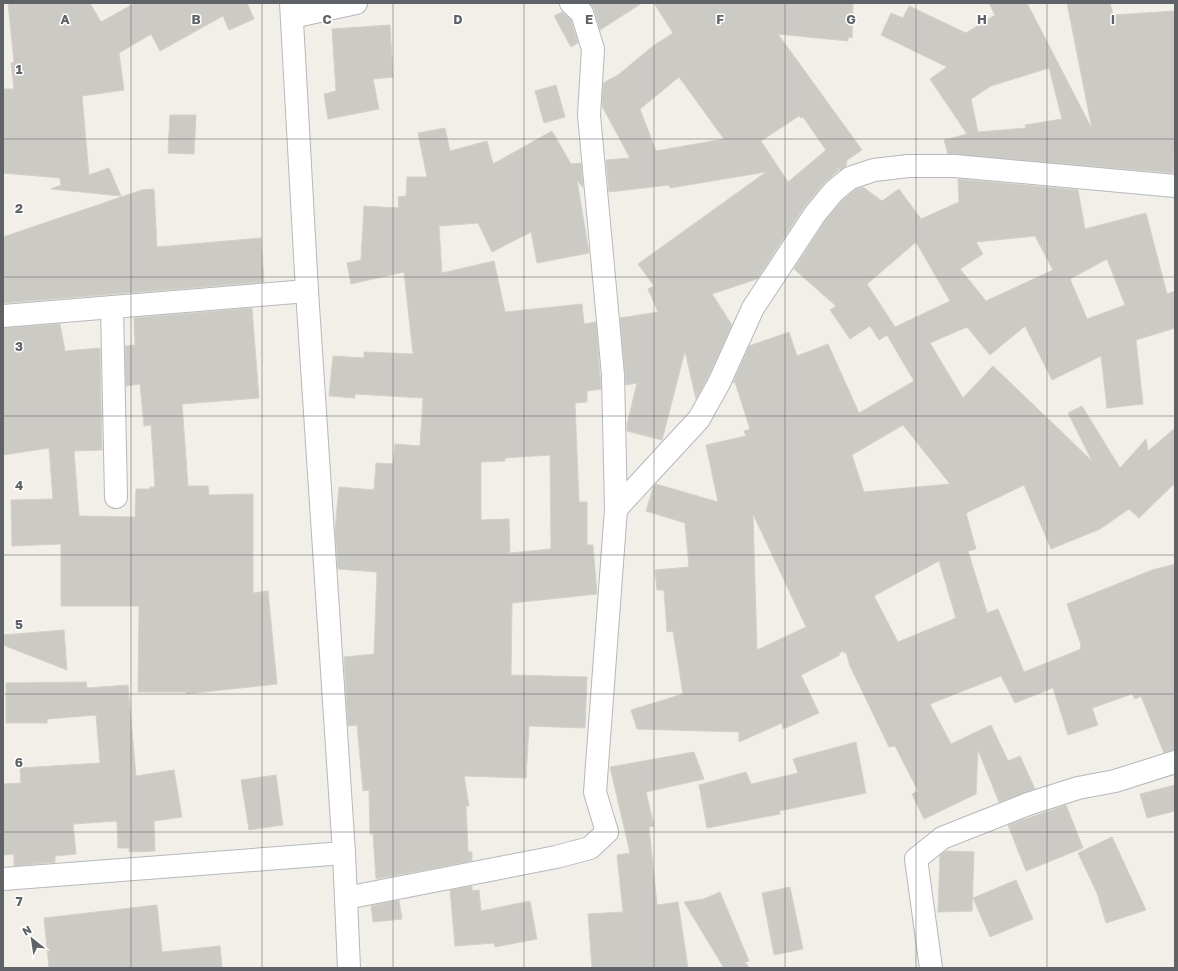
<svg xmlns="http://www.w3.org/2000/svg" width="1178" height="971" viewBox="0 0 1178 971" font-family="'Golos Text',sans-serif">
	<rect width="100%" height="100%" fill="#f1efe8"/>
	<g fill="#cccac5" stroke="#d6d1c6" fill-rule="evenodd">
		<path d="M 8,3 L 90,3 L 101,22 L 135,3 L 247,3 L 254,19 L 229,30 L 223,16 L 160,51 L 151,34 L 119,53 L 124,90 L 82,96 L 89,175 L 109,168 L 121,196 L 51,189 L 61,185 L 60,178 L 3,173 L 3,89 L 14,89 L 11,63 L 14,62 Z"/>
		<path d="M 590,3 L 642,3 L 600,30 L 594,9 Z"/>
		<path d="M 654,3 L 853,3 L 852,38 L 848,37 L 848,41 L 778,34 L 862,150 L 847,160 L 846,166 L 840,170 L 837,167 L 836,168 L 839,170 L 824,183 L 805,206 L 757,279 L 712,294 L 732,325 L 708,377 L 696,399 L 685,351 L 662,440 L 627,431 L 627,424 L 637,383 L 626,385 L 620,318 L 658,312 L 648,289 L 654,286 L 638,264 L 766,172 L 670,188 L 669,185 L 609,192 L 606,160 L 630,158 L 602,106 L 603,83 L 618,75 L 653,46 L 673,33 ZM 679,77 L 724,139 L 656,151 L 640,109 ZM 799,116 L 801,118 L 803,117 L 826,150 L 788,182 L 761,141 Z"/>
		<path d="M 989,3 L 1027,3 L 1092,129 L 1067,3 L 1110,3 L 1113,15 L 1175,11 L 1175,142 L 1173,173 L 948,154 L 944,140 L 967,134 L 930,79 L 947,67 L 881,35 L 891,13 L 903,18 L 909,6 L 966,33 L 995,15 ZM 1049,68 L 1062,119 L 1025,125 L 1026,128 L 978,132 L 971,99 L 991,86 Z"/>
		<path d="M 562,12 L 571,20 L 578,43 L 571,47 L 554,16 Z"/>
		<path d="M 390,25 L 393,77 L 373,79 L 379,109 L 328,119 L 324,94 L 336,91 L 332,29 Z"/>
		<path d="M 556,85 L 565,117 L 544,123 L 535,91 Z"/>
		<path d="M 170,115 L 196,115 L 194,154 L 168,153 Z"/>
		<path d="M 445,128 L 450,151 L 487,141 L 493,164 L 552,131 L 571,164 L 581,163 L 583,188 L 577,180 L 589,253 L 537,263 L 531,232 L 492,252 L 478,223 L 439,226 L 442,273 L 494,261 L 505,312 L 582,304 L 584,324 L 596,322 L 601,389 L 587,391 L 587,402 L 575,403 L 579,502 L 587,502 L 587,545 L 593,545 L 597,594 L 512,603 L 511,675 L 587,677 L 585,728 L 529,726 L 526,778 L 464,776 L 469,806 L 466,806 L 468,852 L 472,852 L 472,861 L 376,879 L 373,834 L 370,834 L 369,790 L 363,791 L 357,725 L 348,726 L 344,657 L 374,654 L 377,572 L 338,569 L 335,529 L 339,487 L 374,490 L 376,463 L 393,464 L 395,444 L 420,446 L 423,398 L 355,394 L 355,398 L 329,396 L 333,356 L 364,358 L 364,352 L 413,354 L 404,272 L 351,284 L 347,263 L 361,260 L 364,206 L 399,208 L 398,197 L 406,196 L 407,177 L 427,177 L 418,133 ZM 550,455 L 551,549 L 510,553 L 509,519 L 481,520 L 481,462 L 505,461 L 505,458 Z"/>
		<path d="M 958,179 L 1078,190 L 1085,229 L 1146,213 L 1167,294 L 1175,291 L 1175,328 L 1136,340 L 1143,404 L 1107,408 L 1101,356 L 1052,380 L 1025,326 L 990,355 L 967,327 L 930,343 L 963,398 L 993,366 L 1092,461 L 1068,413 L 1082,406 L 1120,468 L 1146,439 L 1148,451 L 1175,428 L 1175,483 L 1139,518 L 1129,509 L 1100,529 L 1051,549 L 1024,485 L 966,513 L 976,549 L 968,551 L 987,613 L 998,609 L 1024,672 L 1081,649 L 1080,646 L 1081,645 L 1067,604 L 1152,570 L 1175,564 L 1175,750 L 1164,753 L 1141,696 L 1135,699 L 1132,694 L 1092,708 L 1098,725 L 1068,735 L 1053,688 L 1015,703 L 1001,676 L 930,704 L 951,744 L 991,725 L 1008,761 L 1020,756 L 1035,789 L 999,802 L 978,750 L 976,794 L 924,819 L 912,794 L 918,791 L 895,746 L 889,747 L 850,666 L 846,652 L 844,653 L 843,651 L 839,653 L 840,655 L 801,675 L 819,713 L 783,729 L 782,723 L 739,742 L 739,732 L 637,729 L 631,710 L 683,694 L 673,631 L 667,632 L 664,590 L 657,590 L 655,570 L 689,567 L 685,523 L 646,511 L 653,488 L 656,484 L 718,502 L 706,445 L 746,436 L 744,431 L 750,429 L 735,382 L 733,383 L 749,346 L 789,332 L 797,356 L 828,344 L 859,413 L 914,381 L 887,335 L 879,340 L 870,326 L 850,339 L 830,310 L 836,306 L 794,269 L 825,221 L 843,200 L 856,189 L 863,187 L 882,201 L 899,189 L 921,219 L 959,202 ZM 1035,236 L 1053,270 L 986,301 L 960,269 L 983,254 L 976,242 ZM 916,242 L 950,301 L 895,327 L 867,284 ZM 1107,259 L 1125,305 L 1087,319 L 1070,279 ZM 903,425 L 950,484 L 864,492 L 852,455 ZM 753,514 L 806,627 L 757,650 ZM 939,561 L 956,618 L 898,642 L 874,596 Z"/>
		<path d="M 154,189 L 157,247 L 261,238 L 264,282 L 3,303 L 3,237 L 142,190 Z"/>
		<path d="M 252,308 L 259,398 L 182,404 L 188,486 L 208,486 L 209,495 L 253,494 L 253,593 L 268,591 L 277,684 L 186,694 L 186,692 L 138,692 L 139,606 L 61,606 L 61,544 L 12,546 L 11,500 L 53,499 L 49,448 L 3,455 L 3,328 L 60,324 L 65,351 L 100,348 L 102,450 L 74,451 L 79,516 L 135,517 L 136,489 L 150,489 L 150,487 L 155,487 L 151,425 L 144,426 L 140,384 L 126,386 L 125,346 L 135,345 L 134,318 Z"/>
		<path d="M 64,630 L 67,670 L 3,645 L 3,635 Z"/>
		<path d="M 86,682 L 87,688 L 128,685 L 136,776 L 174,770 L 182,817 L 154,821 L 155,851 L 129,852 L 129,848 L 118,848 L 117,821 L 73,824 L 76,854 L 55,856 L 55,862 L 14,866 L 14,854 L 3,855 L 3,784 L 21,783 L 20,768 L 100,763 L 96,715 L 47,719 L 47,723 L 6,723 L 6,683 Z"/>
		<path d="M 856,742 L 866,793 L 779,811 L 780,814 L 707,828 L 699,785 L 746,772 L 751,784 L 798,773 L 793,759 Z"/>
		<path d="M 694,752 L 704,779 L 646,792 L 654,826 L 649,827 L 657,905 L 678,902 L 688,968 L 592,968 L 588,914 L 623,912 L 617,855 L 630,853 L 610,767 Z"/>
		<path d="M 276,775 L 283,825 L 249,830 L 241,780 Z"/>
		<path d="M 1175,785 L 1175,811 L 1147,818 L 1140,794 Z"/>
		<path d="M 1066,805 L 1083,848 L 1026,871 L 1008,825 Z"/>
		<path d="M 1112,837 L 1146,910 L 1106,923 L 1097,893 L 1078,853 Z"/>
		<path d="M 946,851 L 974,852 L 972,911 L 938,912 L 940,855 Z"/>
		<path d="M 1016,880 L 1033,919 L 990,937 L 973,898 Z"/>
		<path d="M 472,886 L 472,891 L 479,890 L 481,911 L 530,901 L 537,939 L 495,947 L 494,943 L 455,946 L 450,890 Z"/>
		<path d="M 790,887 L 803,949 L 774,955 L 762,893 Z"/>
		<path d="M 720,892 L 749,961 L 745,962 L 749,968 L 724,968 L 684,902 L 704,899 Z"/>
		<path d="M 399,900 L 402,919 L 373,922 L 371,906 Z"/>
		<path d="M 157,905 L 162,952 L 220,946 L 222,968 L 49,968 L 44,918 Z"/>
	</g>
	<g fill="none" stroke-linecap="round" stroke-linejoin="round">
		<g stroke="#b5b8bc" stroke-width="24">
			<g id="street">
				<path d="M 291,3 L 307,291 L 344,853 L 349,968"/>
				<path d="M 292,17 L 356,3"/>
				<path d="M 112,307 L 116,497"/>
				<path d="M 3,316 L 307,291"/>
				<path d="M 616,509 L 699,419 L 719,383 L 753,308 L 815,214 L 834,191 L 850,178 L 874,170 L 908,166 L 955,166 L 1175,186"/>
				<path d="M 3,879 L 344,853"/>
				<path d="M 346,898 L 556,857 L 590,848 L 607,832 L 595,792 L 616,509 L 613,375 L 589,115 L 593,49 L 582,13 L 571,3"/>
				<path d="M 931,968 L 916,859 L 942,838 L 1028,804 L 1078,788 L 1115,781 L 1175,762"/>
			</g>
		</g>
		<use href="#street" stroke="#fff" stroke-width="22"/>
	</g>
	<path fill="none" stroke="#5f6368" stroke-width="1" stroke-opacity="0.55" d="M 131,3 L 131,968M 262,3 L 262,968M 393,3 L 393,968M 524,3 L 524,968M 654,3 L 654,968M 785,3 L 785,968M 916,3 L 916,968M 1047,3 L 1047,968M 3,139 L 1175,139M 3,277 L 1175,277M 3,416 L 1175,416M 3,555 L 1175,555M 3,694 L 1175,694M 3,832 L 1175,832"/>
	<g font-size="13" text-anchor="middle" font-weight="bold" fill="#5f6368" stroke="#fff" stroke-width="3" stroke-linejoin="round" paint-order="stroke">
		<text x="65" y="24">A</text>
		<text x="196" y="24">B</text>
		<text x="327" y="24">C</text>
		<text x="458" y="24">D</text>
		<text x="589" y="24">E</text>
		<text x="720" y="24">F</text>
		<text x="851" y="24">G</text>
		<text x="982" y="24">H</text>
		<text x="1113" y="24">I</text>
		<text x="19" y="74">1</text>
		<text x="19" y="213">2</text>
		<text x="19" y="351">3</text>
		<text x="19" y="490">4</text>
		<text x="19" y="629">5</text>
		<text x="19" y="767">6</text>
		<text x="19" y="906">7</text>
	</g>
	<rect width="1178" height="971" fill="none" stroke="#5f6368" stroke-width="8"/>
	<g transform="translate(32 939) rotate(330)" stroke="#ffffff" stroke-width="3" paint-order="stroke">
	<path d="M0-3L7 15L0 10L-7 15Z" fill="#5f6368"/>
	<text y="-6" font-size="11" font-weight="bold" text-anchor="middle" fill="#5f6368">N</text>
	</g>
</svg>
